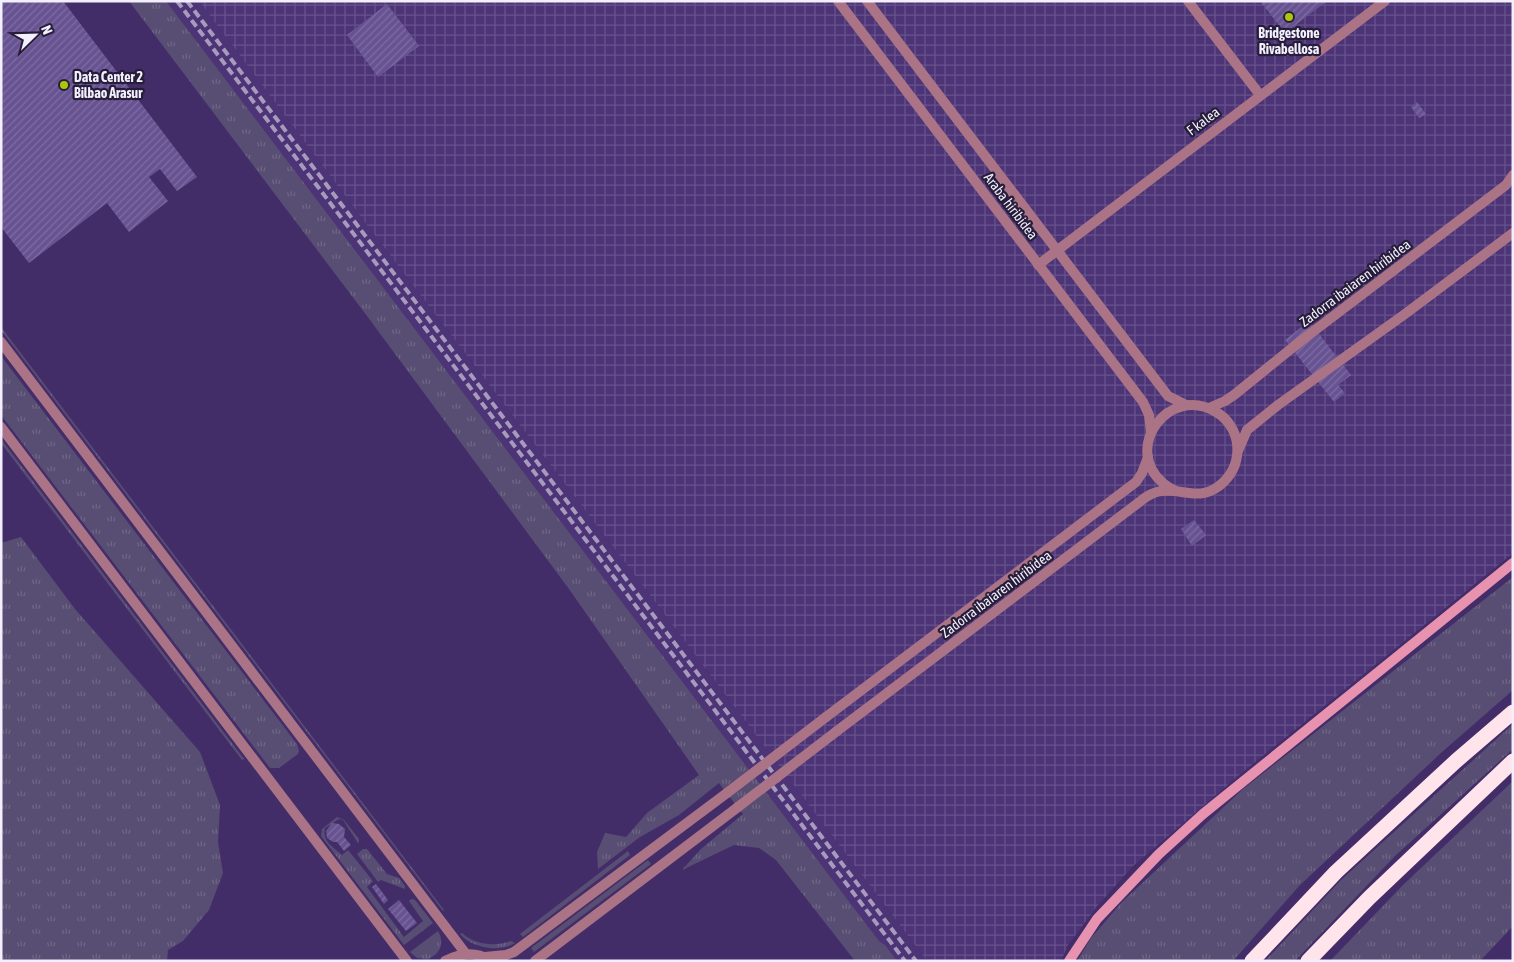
<svg xmlns="http://www.w3.org/2000/svg" width="1514" height="962" viewBox="0 0 1514 962" font-family="'Asap Condensed',sans-serif">
	<defs>
		<pattern id="industrial-grid" width="8" height="8" patternUnits="userSpaceOnUse" patternTransform="scale(1.25)"><rect width="8" height="8" fill="#4d3477"/><path d="M0 4h8M4 0v8" fill="none" stroke="#67528b"/></pattern>
		<pattern id="grass-tufts" width="24" height="20" patternUnits="userSpaceOnUse" patternTransform="scale(1.25)"><rect width="24" height="20" fill="#584d72"/><path d="M3 7l-1-3M5 7V3M7 7l1-3M15 17l-1-3M17 17v-4M19 17l1-3" fill="none" stroke="#706787"/></pattern>
		<pattern id="building-hatch" width="6" height="6" patternUnits="userSpaceOnUse" patternTransform="scale(1.25)"><rect width="6" height="6" fill="#685392"/><path d="M-1 1l2-2M0 6l6-6M5 7l2-2" fill="none" stroke="#7e6ca2"/></pattern>
	</defs>
	<rect width="100%" height="100%" fill="#432d69"/>
	<path fill="#4d3477" d="M 166,1 L 199,1 L 367,225 L 640,582 L 927,961 L 897,961 L 885,945 L 879,941 Z"/>
	<path fill="url(#industrial-grid)" d="M 199,1 L 1513,1 L 1513,553 L 1238,776 L 1132,867 L 1098,905 L 1068,945 L 1061,961 L 927,961 L 640,582 L 367,225 Z"/>
	<g fill="url(#grass-tufts)">
		<path d="M 129,1 L 166,1 L 879,941 L 885,945 L 897,961 L 855,961 L 776,860 L 759,848 L 734,845 L 682,870 L 701,849 L 743,814 L 719,783 L 679,815 L 640,837 L 598,869 L 597,852 L 605,833 L 626,837 L 647,813 L 699,775 L 569,589 L 367,316 Z"/>
		<path d="M 1,327 L 444,910 L 443,911 L 1,330 Z"/>
		<path d="M 1,356 L 297,744 L 299,751 L 298,754 L 279,768 L 270,768 L 1,415 Z"/>
		<path d="M 1,439 L 244,759 L 242,760 L 1,443 Z"/>
		<path d="M 21,537 L 75,609 L 200,752 L 220,805 L 218,842 L 223,873 L 209,910 L 183,941 L 168,950 L 167,961 L 1,961 L 1,543 Z"/>
		<path d="M 1513,577 L 1513,690 L 1442,752 L 1299,886 L 1233,961 L 1077,961 L 1091,938 L 1122,902 L 1243,789 Z"/>
		<path d="M 1513,724 L 1513,749 L 1395,856 L 1295,961 L 1265,961 L 1341,880 Z"/>
		<path d="M 1513,781 L 1513,926 L 1480,961 L 1330,961 L 1404,884 Z"/>
		<path d="M 337,817 L 344,820 L 359,839 L 359,842 L 358,843 L 343,820 L 339,819 L 325,828 C 322,841 333,847 342,855 L 348,850 L 373,881 L 367,887 L 404,937 L 423,921 L 409,901 L 411,899 L 415,900 L 433,923 L 404,945 L 321,836 L 322,829 Z"/>
		<path d="M 363,849 L 367,849 L 387,874 L 399,878 L 405,886 L 405,889 L 381,880 L 378,882 L 357,854 Z"/>
		<path d="M 628,851 L 630,855 L 523,937 L 520,934 Z"/>
		<path d="M 648,860 L 651,864 L 534,952 L 531,948 Z"/>
		<path d="M 438,931 C 445,943 440,954 428,959 L 417,958 L 410,952 Z"/>
		<path d="M 462,933 C 475,945 495,947 511,941 L 515,943 C 499,953 472,948 460,934 Z"/>
	</g>
	<g fill="url(#building-hatch)">
		<path d="M 1,1 L 63,1 L 197,177 L 177,191 L 160,169 L 149,177 L 168,201 L 129,232 L 107,203 L 29,263 L 1,227 Z"/>
		<path d="M 1260,1 L 1327,1 L 1285,33 Z"/>
		<path d="M 387,4 L 419,46 L 378,77 L 347,35 Z"/>
		<path d="M 1417,102 L 1426,114 L 1419,118 L 1411,107 Z"/>
		<path d="M 1309,321 L 1351,375 L 1338,385 L 1345,393 L 1334,402 L 1285,340 Z"/>
		<path d="M 1194,520 L 1206,535 L 1192,546 L 1181,529 Z"/>
		<path d="M 332,823 L 339,824 L 345,829 L 344,837 L 351,845 L 344,851 L 337,842 L 333,842 L 327,838 L 326,831 Z"/>
		<path d="M 376,884 L 388,900 L 384,904 L 372,887 Z"/>
		<path d="M 399,900 L 417,923 L 406,931 L 388,909 Z"/>
	</g>
	<g fill="none" stroke-linecap="round" stroke-linejoin="round">
		<g stroke="#aa7486" stroke-width="10">
			<path d="M 838,1 L 1143,402 L 1149,415 L 1151,432"/>
			<path d="M 867,1 L 1168,396 L 1186,405"/>
			<path d="M 1188,1 L 1260,95"/>
			<path d="M 1038,265 L 1385,1"/>
			<path d="M 1,342 L 466,954"/>
			<path d="M 1209,408 L 1225,401 L 1234,395 L 1302,340 L 1506,185 L 1513,175"/>
			<path d="M 1,427 L 407,961"/>
			<path d="M 1238,451 L 1247,430 L 1278,405 L 1405,314 L 1513,233"/>
			<path d="M 826,717 L 1136,482 L 1142,473 L 1148,457"/>
			<path d="M 837,731 L 1146,497 C 1151,494 1157,491 1163,491 C 1184,489 1199,501 1219,486 C 1233,475 1239,460 1237,443 C 1235,430 1227,418 1216,412 C 1169,384 1122,448 1163,483 C 1166,486 1172,489 1176,491"/>
			<path d="M 485,957 L 506,955 L 514,952 L 727,793"/>
			<path d="M 445,961 C 459,954 475,951 489,960"/>
			<path d="M 535,961 L 738,807"/>
		</g>
		<path stroke="#e792af" stroke-width="10" d="M 1069,961 L 1097,919 L 1159,854 L 1203,814 L 1513,563"/>
		<g stroke="#ffe4ec" stroke-width="15">
			<path d="M 1252,961 L 1336,872 L 1456,761 L 1513,712"/>
			<path d="M 1308,961 L 1369,898 L 1513,761"/>
		</g>
		<g stroke="#a79bbd" stroke-width="4" stroke-dasharray="8 4" stroke-linecap="butt">
			<path d="M 177,1 L 905,961"/>
			<path d="M 187,1 L 916,961"/>
		</g>
		<g stroke="#aa7486" stroke-width="10">
			<path d="M 727,793 L 826,717"/>
			<path d="M 738,807 L 837,731"/>
		</g>
	</g>
	<g fill="#aec60a" stroke="#261d38" stroke-width="2">
		<circle cx="1289" cy="17" r="5"/>
		<circle cx="64" cy="85" r="5"/>
	</g>
	<g text-anchor="middle" dominant-baseline="central" stroke-width="4.5" stroke-linejoin="round" paint-order="stroke">
		<g font-size="14" font-weight="bold" fill="#f3effe" stroke="#261d38">
			<text x="1289" y="33">Bridgestone<tspan x="1289" dy="16">Rivabellosa</tspan></text>
			<text x="74" y="77" text-anchor="start">Data Center 2<tspan x="74" dy="16">Bilbao Arasur</tspan></text>
		</g>
		<g font-size="14" fill="#f3effe" stroke="#261d38">
			<text transform="translate(1203 121) rotate(-37)">F kalea</text>
			<text transform="translate(1011 206) rotate(53)">Araba hiribidea</text>
			<text transform="translate(1355 283) rotate(-37)">Zadorra ibaiaren hiribidea</text>
			<text transform="translate(996 594) rotate(-37)">Zadorra ibaiaren hiribidea</text>
		</g>
	</g>
	<rect width="1514" height="962" fill="none" stroke="#f3effe" stroke-width="5"/>
	<g transform="translate(35 35) rotate(67)" stroke="#261d38" stroke-width="4" paint-order="stroke">
	<path d="M0-4L9 19L0 12L-9 19Z" fill="#f3effe"/>
	<text y="-8" font-size="14" font-weight="bold" text-anchor="middle" fill="#f3effe">N</text>
	</g>
</svg>
